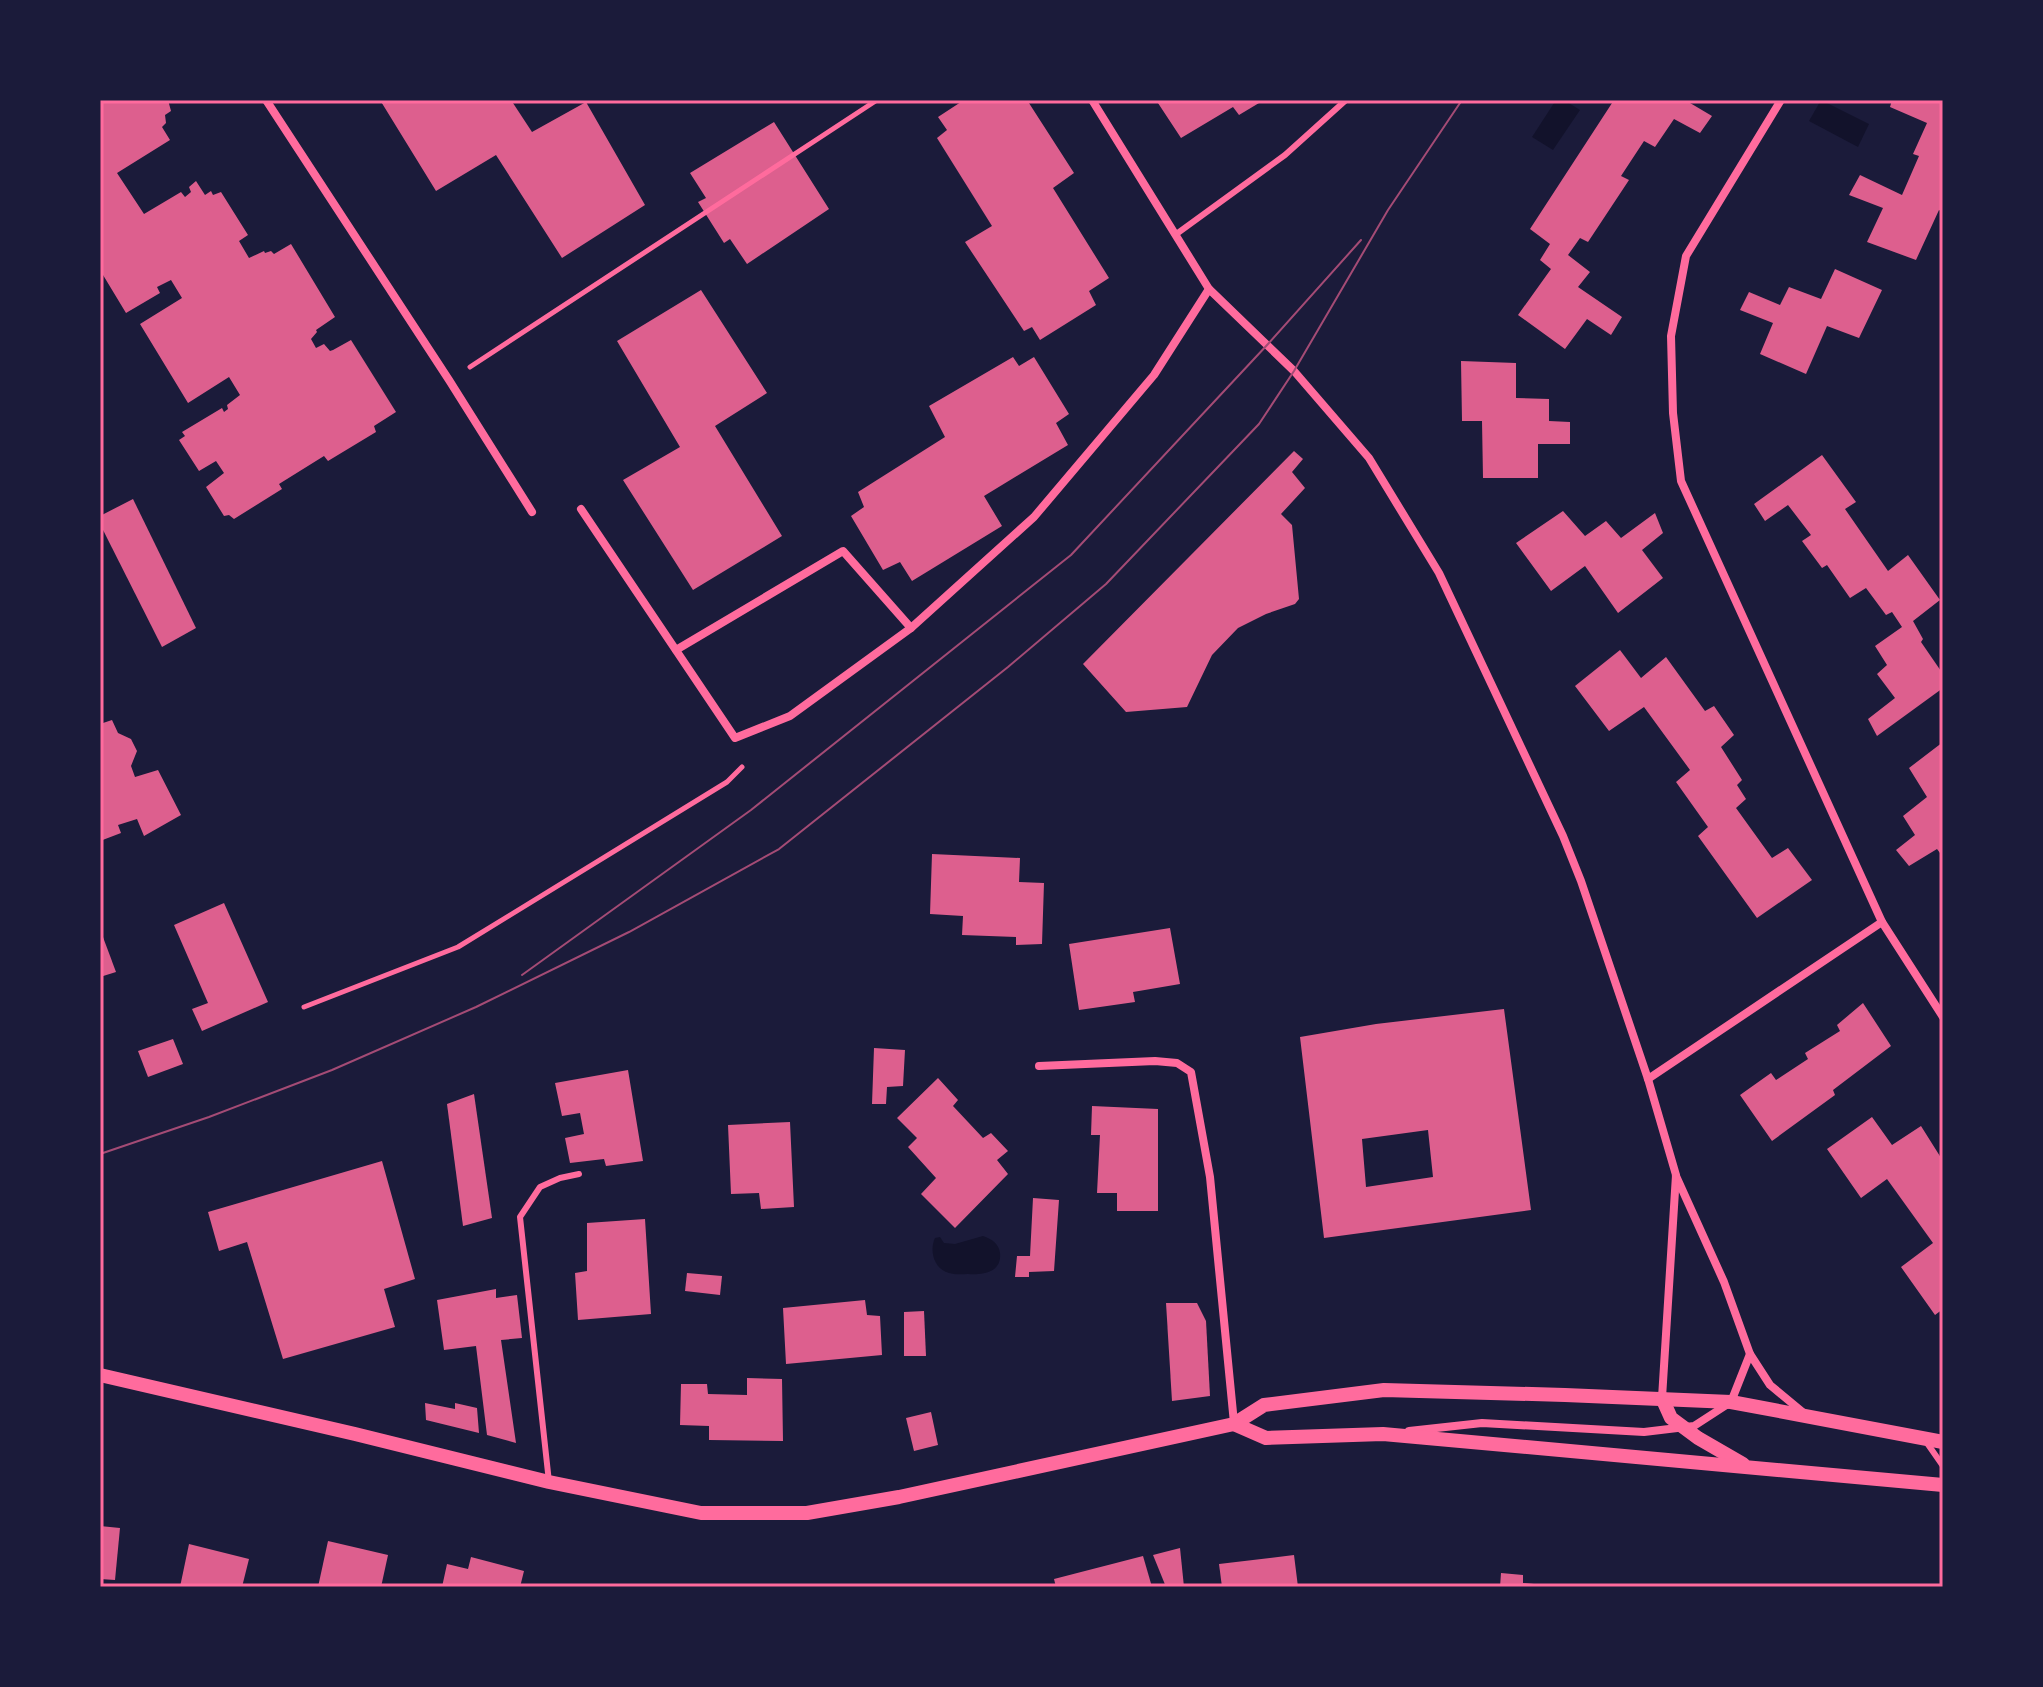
<svg xmlns="http://www.w3.org/2000/svg" width="2043" height="1687" viewBox="0 0 2043 1687" font-family="Overpass,sans-serif">
	<rect width="100%" height="100%" fill="#1b1b3a"/>
	<g fill="#12122b">
		<path d="M 1556,100 L 1564,100 L 1580,110 L 1553,150 L 1532,137 Z"/>
		<path d="M 1821,100 L 1869,124 L 1858,147 L 1809,121 Z"/>
		<path d="M 983,1236 C 992,1239 999,1244 1000,1253 C 1002,1273 982,1275 968,1274 C 962,1274 956,1275 949,1273 C 934,1269 929,1251 935,1238 L 940,1237 L 944,1243 L 955,1244 Z"/>
	</g>
	<g fill="#dd5f8e" fill-rule="evenodd">
		<path d="M 100,100 L 168,100 L 171,111 L 165,115 L 166,123 L 162,127 L 170,140 L 117,173 L 144,214 L 181,192 L 185,197 L 191,192 L 189,187 L 196,181 L 205,195 L 211,191 L 213,195 L 221,192 L 248,235 L 239,241 L 249,258 L 264,251 L 265,253 L 271,251 L 274,254 L 291,244 L 335,317 L 316,330 L 317,332 L 311,339 L 316,348 L 324,344 L 330,351 L 333,350 L 351,340 L 396,412 L 374,426 L 376,432 L 328,461 L 324,456 L 279,484 L 282,489 L 234,519 L 229,515 L 224,516 L 206,487 L 224,473 L 216,461 L 199,471 L 179,440 L 185,436 L 182,432 L 222,408 L 224,412 L 228,409 L 227,405 L 240,395 L 229,377 L 188,403 L 140,324 L 182,298 L 171,280 L 157,287 L 160,293 L 126,313 L 100,270 Z"/>
		<path d="M 380,100 L 511,100 L 532,132 L 586,102 L 645,205 L 562,258 L 496,155 L 436,191 Z"/>
		<path d="M 964,100 L 1027,100 L 1074,173 L 1053,188 L 1109,278 L 1089,291 L 1096,305 L 1040,340 L 1032,327 L 1024,331 L 965,242 L 992,226 L 937,138 L 947,130 L 938,117 Z"/>
		<path d="M 1156,100 L 1264,100 L 1239,115 L 1233,107 L 1181,138 Z"/>
		<path d="M 1614,100 L 1685,100 L 1712,116 L 1700,133 L 1674,119 L 1655,147 L 1644,141 L 1621,176 L 1629,180 L 1588,242 L 1580,238 L 1568,255 L 1590,272 L 1578,287 L 1622,317 L 1611,335 L 1587,319 L 1565,349 L 1518,315 L 1551,269 L 1540,260 L 1550,244 L 1530,229 Z"/>
		<path d="M 1892,100 L 1926,100 L 1929,102 L 1930,100 L 1943,100 L 1943,212 L 1939,210 L 1916,260 L 1867,242 L 1883,208 L 1849,195 L 1860,175 L 1902,195 L 1919,156 L 1913,154 L 1927,123 L 1890,107 Z"/>
		<path d="M 774,122 L 829,209 L 747,264 L 730,239 L 724,243 L 698,202 L 706,198 L 690,173 Z"/>
		<path d="M 1835,269 L 1882,290 L 1859,338 L 1827,326 L 1806,374 L 1760,354 L 1773,323 L 1740,310 L 1749,292 L 1780,305 L 1789,287 L 1821,299 Z"/>
		<path d="M 701,290 L 767,393 L 715,426 L 782,536 L 693,590 L 623,480 L 680,447 L 617,341 Z"/>
		<path d="M 1013,357 L 1019,366 L 1034,357 L 1069,414 L 1056,423 L 1068,445 L 984,496 L 1002,526 L 912,581 L 900,562 L 883,570 L 851,516 L 864,507 L 858,492 L 945,437 L 929,406 Z"/>
		<path d="M 1461,361 L 1516,363 L 1516,398 L 1549,399 L 1549,421 L 1570,422 L 1570,444 L 1538,444 L 1538,478 L 1483,478 L 1482,421 L 1462,421 Z"/>
		<path d="M 1294,451 L 1303,459 L 1292,472 L 1305,488 L 1281,514 L 1292,525 L 1299,599 L 1295,604 L 1266,614 L 1238,628 L 1212,655 L 1187,707 L 1126,712 L 1083,664 Z"/>
		<path d="M 1822,455 L 1856,502 L 1845,509 L 1888,571 L 1908,555 L 1940,600 L 1913,621 L 1923,639 L 1921,642 L 1943,674 L 1943,688 L 1877,736 L 1868,719 L 1895,698 L 1877,674 L 1887,665 L 1875,646 L 1902,627 L 1892,612 L 1886,615 L 1866,588 L 1850,598 L 1827,565 L 1822,568 L 1802,541 L 1811,535 L 1788,505 L 1765,521 L 1754,504 Z"/>
		<path d="M 133,499 L 196,628 L 162,647 L 100,524 L 100,516 Z"/>
		<path d="M 1563,511 L 1585,536 L 1606,521 L 1621,538 L 1655,513 L 1663,533 L 1642,550 L 1663,578 L 1618,613 L 1585,566 L 1551,591 L 1516,543 Z"/>
		<path d="M 1620,650 L 1641,678 L 1666,657 L 1705,711 L 1714,706 L 1734,735 L 1721,747 L 1742,780 L 1737,785 L 1746,799 L 1736,808 L 1772,858 L 1788,848 L 1812,880 L 1757,918 L 1698,836 L 1708,827 L 1676,782 L 1690,770 L 1644,707 L 1609,731 L 1575,686 Z"/>
		<path d="M 112,720 L 118,733 L 131,739 L 137,751 L 131,766 L 135,777 L 158,770 L 181,815 L 144,836 L 137,819 L 118,825 L 121,833 L 100,841 L 100,724 Z"/>
		<path d="M 1943,742 L 1943,857 L 1937,849 L 1909,866 L 1896,850 L 1915,835 L 1903,816 L 1927,797 L 1909,768 Z"/>
		<path d="M 932,854 L 1020,858 L 1019,882 L 1044,883 L 1042,944 L 1016,945 L 1016,937 L 962,935 L 963,916 L 930,914 Z"/>
		<path d="M 224,903 L 268,1002 L 202,1031 L 192,1009 L 208,1003 L 174,925 Z"/>
		<path d="M 1170,928 L 1180,984 L 1133,992 L 1135,1002 L 1079,1010 L 1069,944 Z"/>
		<path d="M 100,929 L 116,972 L 100,977 Z"/>
		<path d="M 1863,1003 L 1891,1046 L 1833,1090 L 1835,1095 L 1772,1141 L 1740,1095 L 1771,1073 L 1776,1080 L 1808,1059 L 1805,1053 L 1840,1031 L 1837,1025 Z"/>
		<path d="M 1504,1009 L 1531,1210 L 1324,1238 L 1300,1037 L 1376,1024 ZM 1428,1130 L 1433,1177 L 1366,1187 L 1362,1139 Z"/>
		<path d="M 173,1039 L 183,1064 L 148,1077 L 138,1051 Z"/>
		<path d="M 874,1048 L 905,1050 L 903,1086 L 887,1087 L 886,1104 L 872,1104 Z"/>
		<path d="M 628,1070 L 643,1161 L 606,1166 L 604,1159 L 570,1163 L 565,1138 L 584,1134 L 580,1113 L 562,1116 L 555,1083 Z"/>
		<path d="M 938,1078 L 958,1100 L 953,1106 L 983,1138 L 991,1133 L 1008,1151 L 997,1160 L 1008,1174 L 955,1228 L 921,1194 L 936,1178 L 908,1147 L 917,1138 L 897,1118 Z"/>
		<path d="M 474,1094 L 492,1218 L 463,1226 L 447,1104 Z"/>
		<path d="M 1092,1106 L 1158,1109 L 1158,1211 L 1117,1211 L 1117,1193 L 1097,1193 L 1100,1135 L 1091,1135 Z"/>
		<path d="M 1872,1117 L 1892,1145 L 1921,1126 L 1943,1161 L 1943,1309 L 1935,1315 L 1901,1267 L 1933,1243 L 1887,1179 L 1861,1198 L 1827,1149 Z"/>
		<path d="M 790,1122 L 794,1207 L 761,1209 L 759,1193 L 731,1194 L 728,1125 Z"/>
		<path d="M 382,1161 L 415,1279 L 384,1289 L 395,1327 L 283,1359 L 247,1242 L 219,1251 L 208,1212 Z"/>
		<path d="M 1033,1198 L 1059,1200 L 1054,1271 L 1029,1272 L 1029,1277 L 1015,1277 L 1017,1256 L 1030,1256 Z"/>
		<path d="M 645,1219 L 651,1314 L 578,1320 L 575,1273 L 587,1271 L 587,1223 Z"/>
		<path d="M 687,1273 L 722,1276 L 720,1295 L 685,1291 Z"/>
		<path d="M 496,1289 L 496,1298 L 517,1295 L 522,1338 L 501,1340 L 516,1443 L 487,1435 L 476,1346 L 444,1350 L 437,1300 Z"/>
		<path d="M 865,1300 L 867,1315 L 880,1316 L 882,1355 L 786,1364 L 783,1308 Z"/>
		<path d="M 1166,1303 L 1197,1303 L 1206,1321 L 1210,1396 L 1172,1401 Z"/>
		<path d="M 924,1311 L 926,1356 L 904,1356 L 904,1312 Z"/>
		<path d="M 747,1378 L 782,1379 L 783,1441 L 709,1440 L 709,1426 L 680,1425 L 681,1384 L 707,1384 L 708,1394 L 747,1395 Z"/>
		<path d="M 425,1403 L 455,1409 L 455,1403 L 477,1408 L 479,1433 L 426,1420 Z"/>
		<path d="M 931,1412 L 938,1445 L 914,1451 L 906,1418 Z"/>
		<path d="M 100,1526 L 120,1528 L 115,1580 L 100,1579 Z"/>
		<path d="M 328,1541 L 388,1555 L 381,1587 L 318,1587 Z"/>
		<path d="M 189,1544 L 249,1559 L 242,1587 L 180,1587 Z"/>
		<path d="M 1180,1548 L 1184,1587 L 1166,1587 L 1153,1555 Z"/>
		<path d="M 1294,1555 L 1298,1587 L 1222,1587 L 1219,1564 Z"/>
		<path d="M 1143,1556 L 1152,1587 L 1056,1587 L 1054,1579 Z"/>
		<path d="M 471,1557 L 524,1571 L 520,1587 L 442,1587 L 447,1564 L 468,1569 Z"/>
		<path d="M 1501,1573 L 1523,1575 L 1523,1583 L 1544,1585 L 1544,1587 L 1500,1587 Z"/>
	</g>
	<g fill="none" stroke-linecap="round" stroke-linejoin="round">
		<g stroke="#ff6b9d" stroke-width="5">
			<path d="M 470,367 L 877,100"/>
			<path d="M 304,1007 L 458,947 L 727,782 L 742,767"/>
		</g>
		<g stroke="#ff6b9d" stroke-width="6">
			<path d="M 1175,235 L 1285,155 L 1346,100"/>
			<path d="M 1927,1443 L 1943,1466"/>
			<path d="M 549,1482 L 520,1217 L 540,1187 L 560,1178 L 579,1174"/>
		</g>
		<g stroke="#ff6b9d" stroke-width="8">
			<path d="M 266,100 L 449,380 L 532,512"/>
			<path d="M 1092,100 L 1209,289 L 1294,371 L 1369,458 L 1439,573 L 1563,836 L 1581,881 L 1648,1079 L 1676,1175 L 1662,1398"/>
			<path d="M 1781,100 L 1686,256 L 1671,336 L 1673,413 L 1681,481 L 1882,922 L 1943,1017"/>
			<path d="M 581,509 L 735,738 L 790,716 L 911,628 L 1034,517 L 1154,375 L 1209,289"/>
			<path d="M 676,650 L 843,551 L 911,628"/>
			<path d="M 1039,1066 L 1155,1061 L 1177,1063 L 1191,1072 L 1210,1177 L 1234,1423"/>
			<path d="M 1648,1079 L 1882,922"/>
			<path d="M 1750,1354 L 1770,1385 L 1805,1414"/>
			<path d="M 1409,1431 L 1482,1423 L 1644,1432 L 1694,1426 L 1731,1402 L 1750,1354 L 1724,1282 L 1676,1176"/>
		</g>
		<g stroke="#ff6b9d" stroke-width="14">
			<path d="M 100,1375 L 355,1434 L 549,1482 L 701,1513 L 807,1513 L 899,1497 L 1234,1424 L 1264,1405 L 1384,1390 L 1565,1395 L 1731,1402 L 1943,1442"/>
			<path d="M 1662,1398 L 1671,1418 L 1698,1438 L 1743,1464"/>
			<path d="M 1234,1424 L 1266,1438 L 1383,1434 L 1943,1485"/>
		</g>
		<g stroke="#a44b75" stroke-width="2">
			<path d="M 522,975 L 751,810 L 1071,555 L 1268,344 L 1361,240"/>
			<path d="M 100,1154 L 209,1117 L 332,1070 L 476,1007 L 629,932 L 779,849 L 1008,667 L 1106,584 L 1259,424 L 1294,371 L 1388,210 L 1462,100"/>
		</g>
	</g>
	<rect width="2043" height="1687" fill="none" stroke="#1b1b3a" stroke-width="204"/>
	<rect x="102" y="102" width="1839" height="1483" fill="none" stroke="#ff6b9d" stroke-width="3"/>
</svg>
